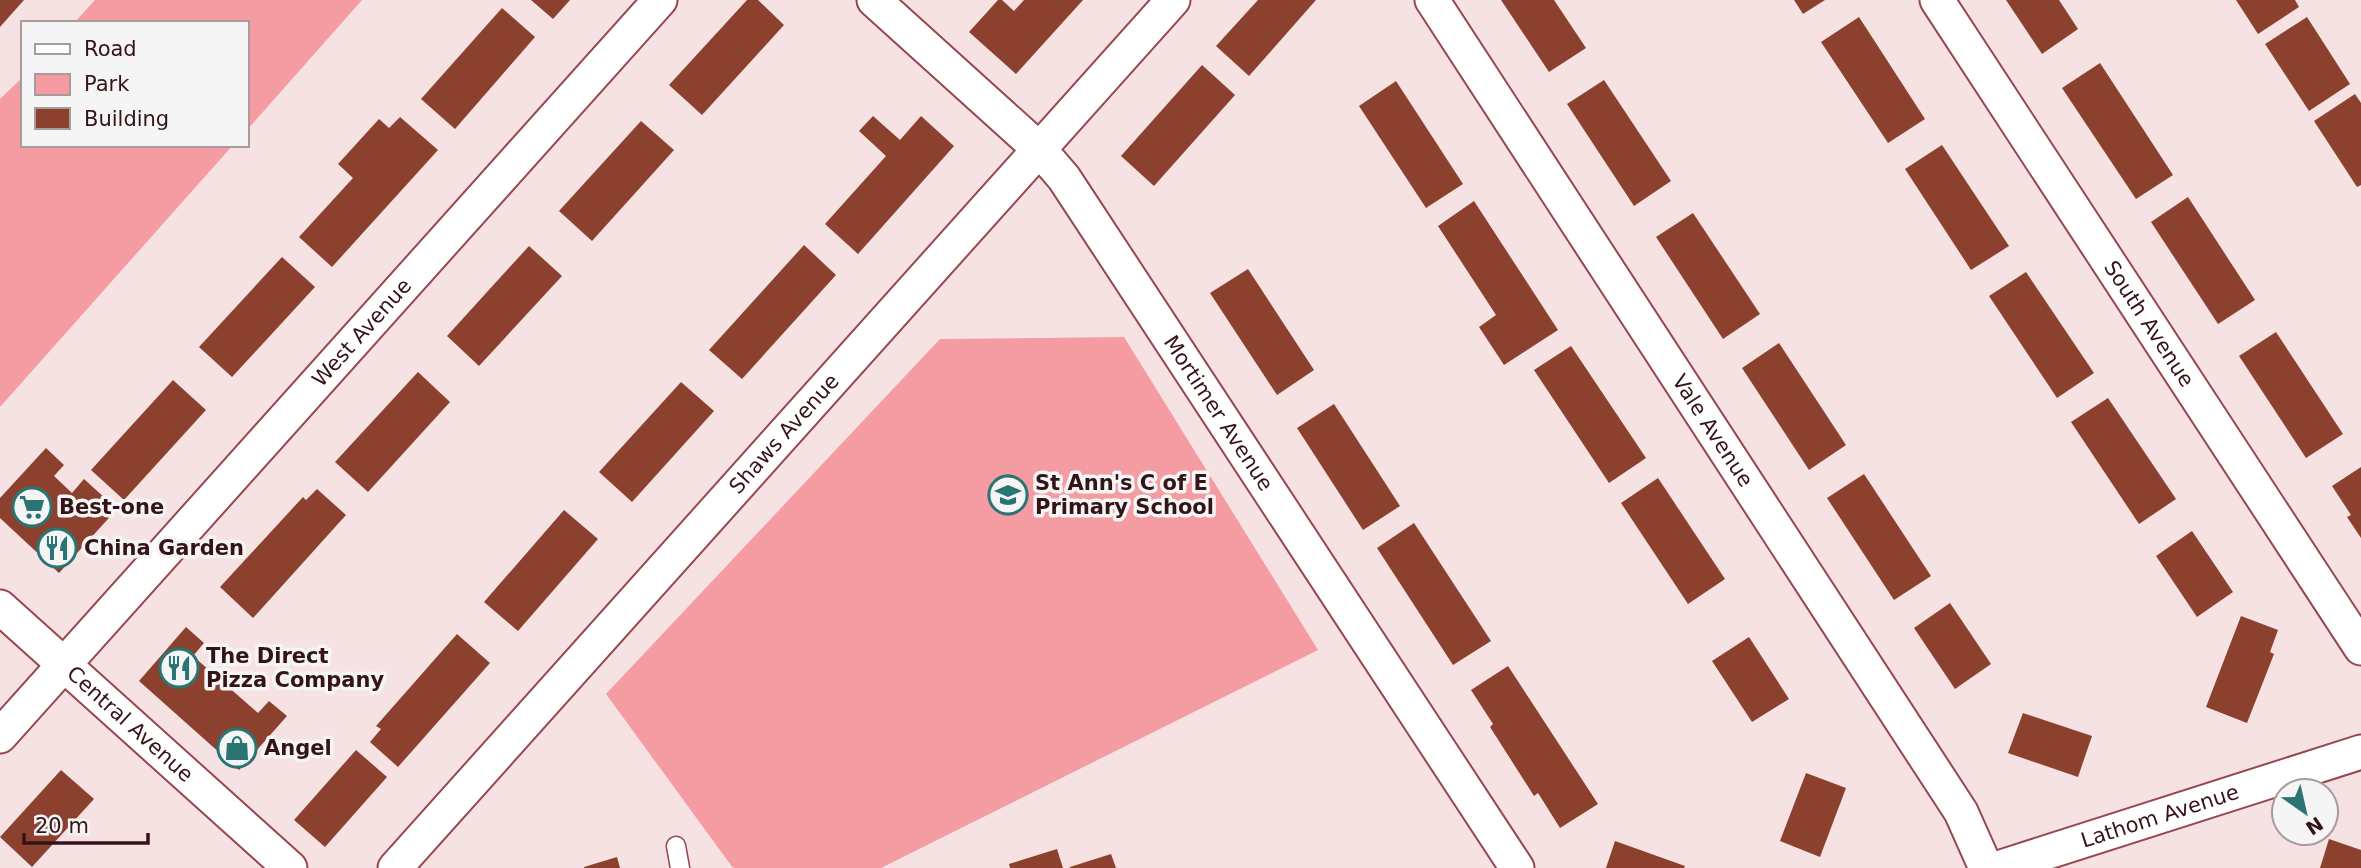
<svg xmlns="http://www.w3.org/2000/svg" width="2361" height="868" viewBox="0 0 2361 868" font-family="'DejaVu Sans',sans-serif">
	<rect width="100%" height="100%" fill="#f6e2e3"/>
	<g fill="#f49ca2">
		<path d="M 95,0 L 362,0 L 247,130 L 247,23 L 74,23 Z"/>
		<path d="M 23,77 L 23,145 L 233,145 L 0,407 L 0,99 Z"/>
		<path d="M 1124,337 L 1318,650 L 881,868 L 733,868 L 606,694 L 940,339 Z"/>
	</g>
	<g fill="#8c412e">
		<path d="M 0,0 L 24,0 L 0,27 Z"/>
		<path d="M 531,0 L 570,0 L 553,19 Z"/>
		<path d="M 747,0 L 758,0 L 784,25 L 702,115 L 669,85 Z"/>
		<path d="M 998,0 L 1002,0 L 1014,11 L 1024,0 L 1083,0 L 1016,74 L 969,32 Z"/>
		<path d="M 1258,0 L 1316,0 L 1249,76 L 1216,46 Z"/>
		<path d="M 1501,0 L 1554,0 L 1586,48 L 1549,72 Z"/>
		<path d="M 1794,0 L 1825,0 L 1803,14 Z"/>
		<path d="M 2006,0 L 2059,0 L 2078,29 L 2042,54 Z"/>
		<path d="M 2236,0 L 2295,0 L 2299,7 L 2258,34 Z"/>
		<path d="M 502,8 L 535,37 L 455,129 L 421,99 Z"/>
		<path d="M 1859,17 L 1925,119 L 1888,143 L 1821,42 Z"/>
		<path d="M 2307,17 L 2350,84 L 2309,111 L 2265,44 Z"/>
		<path d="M 2100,63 L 2173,175 L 2136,199 L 2062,88 Z"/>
		<path d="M 1202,65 L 1235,95 L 1154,186 L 1121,156 Z"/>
		<path d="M 1604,80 L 1671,181 L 1634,206 L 1567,104 Z"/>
		<path d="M 1396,81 L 1463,184 L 1426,208 L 1359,106 Z"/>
		<path d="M 2355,94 L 2361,103 L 2361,185 L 2357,187 L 2314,121 Z"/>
		<path d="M 873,116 L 900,140 L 921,116 L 954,146 L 858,254 L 825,224 L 886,156 L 859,131 Z"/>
		<path d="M 400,117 L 438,150 L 332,267 L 299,237 L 353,178 L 338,164 L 379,119 L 389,128 Z"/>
		<path d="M 641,121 L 674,150 L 592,241 L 559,211 Z"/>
		<path d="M 1942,145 L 2009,246 L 1971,270 L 1905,169 Z"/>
		<path d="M 2188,197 L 2255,300 L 2218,324 L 2151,222 Z"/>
		<path d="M 1474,201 L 1558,330 L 1504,365 L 1479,327 L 1496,315 L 1438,226 Z"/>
		<path d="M 1693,213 L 1760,314 L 1723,339 L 1656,237 Z"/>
		<path d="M 804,245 L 836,275 L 742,379 L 709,350 Z"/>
		<path d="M 529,246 L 562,276 L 479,366 L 447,336 Z"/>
		<path d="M 282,257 L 315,287 L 232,377 L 199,347 Z"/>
		<path d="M 1248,269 L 1314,370 L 1277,395 L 1210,293 Z"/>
		<path d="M 2026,272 L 2094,373 L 2057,398 L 1989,296 Z"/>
		<path d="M 2276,332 L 2343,434 L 2306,458 L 2239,356 Z"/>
		<path d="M 1779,343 L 1846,445 L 1809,470 L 1742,368 Z"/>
		<path d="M 1571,346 L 1646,458 L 1609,483 L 1534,370 Z"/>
		<path d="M 418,372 L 450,402 L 368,492 L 335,462 Z"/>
		<path d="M 173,380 L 206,410 L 124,500 L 91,470 Z"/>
		<path d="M 681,382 L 714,411 L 632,502 L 599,472 Z"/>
		<path d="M 2108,398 L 2176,499 L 2139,524 L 2071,422 Z"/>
		<path d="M 1334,404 L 1400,506 L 1363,530 L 1297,428 Z"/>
		<path d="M 46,448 L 64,465 L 54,476 L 72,493 L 84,479 L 117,509 L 59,573 L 0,518 L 0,498 Z"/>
		<path d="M 2361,467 L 2361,538 L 2347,517 L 2351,515 L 2332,486 Z"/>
		<path d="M 1864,474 L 1931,576 L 1894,600 L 1827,498 Z"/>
		<path d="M 1658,478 L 1725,579 L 1688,604 L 1621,503 Z"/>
		<path d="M 317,489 L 346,515 L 253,618 L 220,587 L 303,497 L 306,500 Z"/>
		<path d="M 564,510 L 598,539 L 518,631 L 484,602 Z"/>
		<path d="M 1414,523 L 1491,641 L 1453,665 L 1377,548 Z"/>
		<path d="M 2192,531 L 2233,592 L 2197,617 L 2156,556 Z"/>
		<path d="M 1950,603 L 1991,664 L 1955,689 L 1914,628 Z"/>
		<path d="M 2241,616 L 2278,630 L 2270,652 L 2274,654 L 2247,723 L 2206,707 Z"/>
		<path d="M 186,627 L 204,643 L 193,656 L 258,713 L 269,701 L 287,716 L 239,770 L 139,681 Z"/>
		<path d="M 457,634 L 490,663 L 398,767 L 370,742 L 381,729 L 376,726 Z"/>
		<path d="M 1749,637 L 1789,699 L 1752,722 L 1712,661 Z"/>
		<path d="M 1508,666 L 1598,804 L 1560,828 L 1538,793 L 1534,796 L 1490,727 L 1493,724 L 1471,690 Z"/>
		<path d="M 2023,713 L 2092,736 L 2078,777 L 2008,753 Z"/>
		<path d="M 356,750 L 387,777 L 325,847 L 294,820 Z"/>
		<path d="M 61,770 L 94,799 L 32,867 L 0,837 Z"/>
		<path d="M 1806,773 L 1846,788 L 1820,857 L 1780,841 Z"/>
		<path d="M 2329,839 L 2361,850 L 2361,868 L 2320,868 Z"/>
		<path d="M 1615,841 L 1685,866 L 1684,868 L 1606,868 Z"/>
		<path d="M 1057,849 L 1063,868 L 1010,868 L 1009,864 Z"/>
		<path d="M 1111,854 L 1116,868 L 1070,868 L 1070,867 Z"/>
		<path d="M 617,857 L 620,868 L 584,868 L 584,867 Z"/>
	</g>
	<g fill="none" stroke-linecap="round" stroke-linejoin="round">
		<g stroke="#96474f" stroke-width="21">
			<path id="lane" d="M 676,846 L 680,868"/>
		</g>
		<g stroke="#96474f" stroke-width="37">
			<g id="street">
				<path id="s1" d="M 874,0 L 1040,150 L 1064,178 L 1517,868"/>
				<path id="s2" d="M 1432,0 L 1961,812 L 1986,868"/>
				<path id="s3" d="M 1937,0 L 2361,648"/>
				<path id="s4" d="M 0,607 L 290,868"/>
				<path id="s5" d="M 0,736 L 660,0"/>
				<path id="s6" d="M 395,868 L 1173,0"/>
				<path id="s7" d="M 1998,868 L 2361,752"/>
			</g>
		</g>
		<use href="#lane" stroke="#fff" stroke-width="18"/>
		<use href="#street" stroke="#fff" stroke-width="33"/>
	</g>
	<defs>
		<g id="school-ring" transform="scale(2.0125)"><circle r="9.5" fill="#f5f5f5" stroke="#2a7474" stroke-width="1.5"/><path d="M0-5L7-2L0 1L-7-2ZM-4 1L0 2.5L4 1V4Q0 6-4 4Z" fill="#2a7474"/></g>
		<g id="supermarket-ring" transform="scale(2.0125)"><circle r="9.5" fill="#f5f5f5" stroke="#2a7474" stroke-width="1.5"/><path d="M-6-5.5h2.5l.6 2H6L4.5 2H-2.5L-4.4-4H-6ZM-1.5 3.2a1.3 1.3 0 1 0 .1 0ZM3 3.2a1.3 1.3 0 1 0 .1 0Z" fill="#2a7474"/></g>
		<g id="restaurant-ring" transform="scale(2.0125)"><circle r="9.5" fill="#f5f5f5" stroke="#2a7474" stroke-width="1.5"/><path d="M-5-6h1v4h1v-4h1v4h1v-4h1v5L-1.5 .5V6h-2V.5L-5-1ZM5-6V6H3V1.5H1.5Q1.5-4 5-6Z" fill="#2a7474"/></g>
		<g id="shop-ring" transform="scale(2.0125)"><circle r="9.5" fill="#f5f5f5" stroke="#2a7474" stroke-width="1.5"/><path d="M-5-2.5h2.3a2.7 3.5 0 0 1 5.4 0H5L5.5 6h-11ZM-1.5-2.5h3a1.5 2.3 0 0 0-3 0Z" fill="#2a7474"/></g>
	</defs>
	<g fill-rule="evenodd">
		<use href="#school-ring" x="1008" y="495"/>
		<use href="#supermarket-ring" x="32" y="507"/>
		<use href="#restaurant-ring" x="57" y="548"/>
		<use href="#restaurant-ring" x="179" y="668"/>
		<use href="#shop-ring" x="237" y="748"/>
	</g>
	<g text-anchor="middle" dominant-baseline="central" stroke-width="7" stroke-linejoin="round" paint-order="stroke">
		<g font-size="21" fill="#351418" stroke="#f5f5f5">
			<text stroke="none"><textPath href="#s3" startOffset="387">South Avenue</textPath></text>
			<text stroke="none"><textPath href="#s5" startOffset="542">West Avenue</textPath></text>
			<text stroke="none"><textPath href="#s1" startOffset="542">Mortimer Avenue</textPath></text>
			<text stroke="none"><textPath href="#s2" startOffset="514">Vale Avenue</textPath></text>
			<text stroke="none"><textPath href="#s6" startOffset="583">Shaws Avenue</textPath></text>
			<text stroke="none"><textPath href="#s4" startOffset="175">Central Avenue</textPath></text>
			<text stroke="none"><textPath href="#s7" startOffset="170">Lathom Avenue</textPath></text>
		</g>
		<g font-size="21" font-weight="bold" fill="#351418" stroke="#f5f5f5" text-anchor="start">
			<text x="1035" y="483">St Ann's C of E<tspan x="1035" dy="24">Primary School</tspan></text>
			<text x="59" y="507">Best-one</text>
			<text x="84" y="548">China Garden</text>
			<text x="206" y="656">The Direct<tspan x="206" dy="24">Pizza Company</tspan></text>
			<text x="264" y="748">Angel</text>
		</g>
	</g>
	<rect x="21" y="21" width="228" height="126" fill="#f5f5f5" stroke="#a89b9d" stroke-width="2"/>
	<rect x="35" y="44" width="35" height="10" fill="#ffffff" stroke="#a89b9d" stroke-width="2"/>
	<text x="84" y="56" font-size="21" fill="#351418">Road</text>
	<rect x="35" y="74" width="35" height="21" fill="#f49ca2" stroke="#a89b9d" stroke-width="2"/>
	<text x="84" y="91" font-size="21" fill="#351418">Park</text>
	<rect x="35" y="108" width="35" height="21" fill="#8c412e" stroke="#a89b9d" stroke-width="2"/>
	<text x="84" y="126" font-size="21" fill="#351418">Building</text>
	<g transform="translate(2305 812) rotate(146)"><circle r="33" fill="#f5f5f5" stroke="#a89b9d" stroke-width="2"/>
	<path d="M0-5L12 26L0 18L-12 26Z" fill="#2a7474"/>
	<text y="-10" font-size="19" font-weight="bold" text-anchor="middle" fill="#351418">N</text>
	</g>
	<path d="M24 833v10h124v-10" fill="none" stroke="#351418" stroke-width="3.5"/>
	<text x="35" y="833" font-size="21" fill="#351418" stroke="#f5f5f5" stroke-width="5" paint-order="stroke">20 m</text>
</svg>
